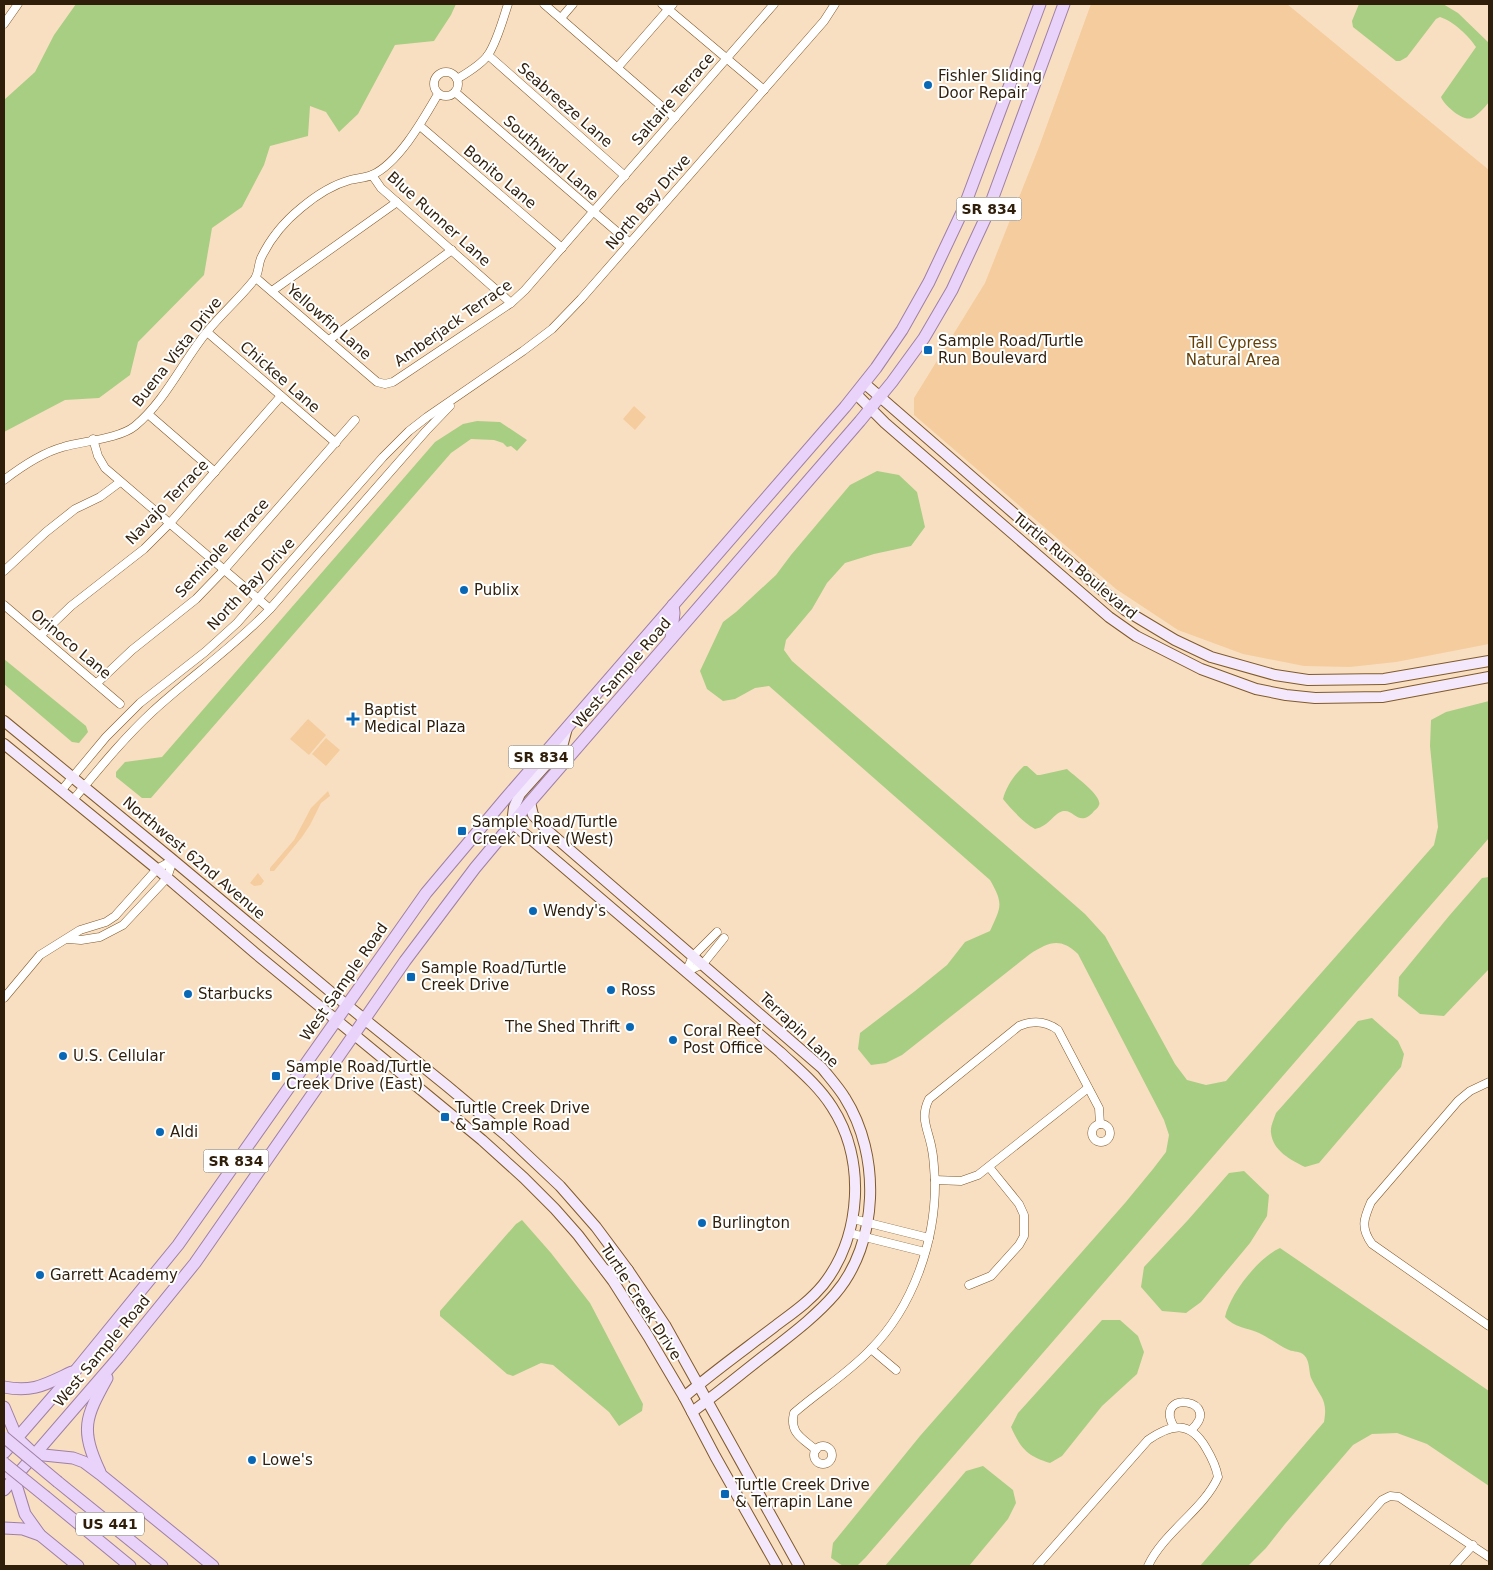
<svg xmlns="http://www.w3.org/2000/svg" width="1493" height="1570" viewBox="0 0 1493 1570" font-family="'DejaVu Sans',sans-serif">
	<rect width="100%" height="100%" fill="#f9dfc1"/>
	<g fill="#f5cc9d">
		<path d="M 1091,4 L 1287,4 L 1489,170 L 1489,644 L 1396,662 L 1350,667 L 1304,666 L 1243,654 L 1178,630 L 1116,589 L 914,415 L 914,398 L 985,283 L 1039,147 Z"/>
		<path d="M 634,406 L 646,417 L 635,430 L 623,419 Z"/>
		<path d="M 308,719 L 326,735 L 309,755 L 290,739 Z"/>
		<path d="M 326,738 L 340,750 L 326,766 L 312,754 Z"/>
		<path d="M 328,791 L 330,796 L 321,803 L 310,825 L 302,837 L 274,871 L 270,871 L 270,868 L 294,840 L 311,808 Z"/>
		<path d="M 258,873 L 264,881 L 261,885 L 254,886 L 250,883 Z"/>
	</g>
	<g fill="#a8ce83">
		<path d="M 76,4 L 456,4 L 451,15 L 434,41 L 395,45 L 358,114 L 339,132 L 326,112 L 310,106 L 308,136 L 270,146 L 264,165 L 242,207 L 212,228 L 204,275 L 138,342 L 130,375 L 99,398 L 65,400 L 4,432 L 4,100 L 35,72 L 54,35 Z"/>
		<path d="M 1359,4 L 1443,4 L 1458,13 L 1489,43 L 1489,102 C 1485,107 1478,115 1472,118 C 1463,122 1444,105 1441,97 L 1476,47 C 1469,36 1453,21 1440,17 L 1436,19 L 1407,57 L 1400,61 L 1396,61 L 1353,27 L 1352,21 Z"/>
		<path d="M 477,421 L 500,422 L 527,440 L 517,451 L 511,446 L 507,447 L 503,443 L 494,440 L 471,439 L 451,453 L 151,798 L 142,798 L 116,777 L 116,772 L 125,762 L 162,757 L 435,442 L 463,424 Z"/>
		<path d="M 877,471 L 899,475 L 917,492 L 925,527 L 911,546 L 874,554 L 845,563 L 827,583 L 812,609 L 786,640 L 784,650 L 792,661 L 1045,879 L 1085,914 L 1105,936 L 1175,1064 L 1187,1080 L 1206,1085 L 1226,1081 L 1434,845 L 1438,827 L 1430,746 L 1431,720 L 1446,712 L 1489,701 L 1489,838 L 866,1557 L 858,1565 L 843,1566 L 831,1558 L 833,1543 L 920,1436 L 1125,1203 L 1153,1169 L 1166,1152 L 1169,1135 L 1164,1120 L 1078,954 C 1060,937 1049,942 1030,954 L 902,1055 L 886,1063 L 871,1065 L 858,1049 L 860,1033 L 915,991 L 947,965 L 965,942 L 990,931 C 1001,907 1004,904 990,880 L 769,686 L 755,688 L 735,699 L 723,701 L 707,689 L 700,671 L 723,622 L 736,612 L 776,575 L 791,555 L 850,485 Z"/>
		<path d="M 4,659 L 86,726 L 88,732 L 79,743 L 72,742 L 4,684 Z"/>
		<path d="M 1024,766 L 1027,766 L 1037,775 L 1040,775 L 1067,769 C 1073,775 1103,796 1099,805 C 1098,808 1096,809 1094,811 C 1092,814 1088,817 1085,818 C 1076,820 1072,810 1064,811 C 1054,812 1050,826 1035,829 C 1023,822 1012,810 1003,799 C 1006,787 1014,775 1024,766 Z"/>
		<path d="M 1489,877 L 1489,969 L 1444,1016 L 1420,1014 L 1398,996 L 1399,977 L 1449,916 L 1482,878 Z"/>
		<path d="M 1372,1018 L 1398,1041 L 1404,1054 L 1401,1067 L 1319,1163 L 1305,1167 C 1291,1160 1273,1151 1271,1133 C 1270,1127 1274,1119 1276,1113 L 1358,1021 Z"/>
		<path d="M 1244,1171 L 1269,1195 L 1267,1216 L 1250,1243 L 1201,1302 L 1186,1313 L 1162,1311 L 1141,1287 L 1144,1267 L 1188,1220 L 1229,1173 Z"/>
		<path d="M 522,1220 L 551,1253 L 590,1303 L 643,1404 L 642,1411 L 619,1426 L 609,1412 L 553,1365 L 541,1363 L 513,1376 L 507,1374 L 440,1316 L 440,1311 L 516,1224 Z"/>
		<path d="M 1280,1248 L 1489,1391 L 1489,1486 L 1427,1444 L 1397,1433 L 1372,1434 L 1353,1445 L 1285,1524 L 1266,1548 L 1248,1566 L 1200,1566 L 1324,1422 C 1328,1400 1321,1398 1312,1380 C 1308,1373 1311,1362 1304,1355 C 1300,1351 1294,1352 1289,1350 C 1279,1346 1270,1338 1259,1333 C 1248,1328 1233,1327 1225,1317 C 1230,1294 1258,1258 1280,1248 Z"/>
		<path d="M 1102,1320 L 1120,1320 L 1138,1336 L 1144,1352 L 1137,1374 L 1102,1406 L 1062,1456 L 1050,1463 C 1027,1456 1021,1449 1011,1427 L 1018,1413 Z"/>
		<path d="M 983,1466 L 1013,1490 L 1016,1503 L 1008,1519 L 969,1566 L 885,1566 L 966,1471 Z"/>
	</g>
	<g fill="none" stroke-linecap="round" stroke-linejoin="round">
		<g stroke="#805a2a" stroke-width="9">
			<g id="street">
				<path d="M 544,4 L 675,118"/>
				<path d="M 662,4 L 764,90"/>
				<path d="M 561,18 L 573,4"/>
				<path d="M 4,24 L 18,4"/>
				<path d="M 488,55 L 625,176"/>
				<path d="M 618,67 L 673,4"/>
				<circle cx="446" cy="84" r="12"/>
				<path d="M 457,79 C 467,73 481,65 488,55 C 497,42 503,19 508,4"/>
				<path d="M 455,92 L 630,243"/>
				<path d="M 420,126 L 562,248"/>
				<path d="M 372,175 L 381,188 L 511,303"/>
				<path d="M 256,278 L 377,382 L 385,384 L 393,382 L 511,303 L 525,290 L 774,4"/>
				<path d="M 272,291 L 397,202"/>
				<path d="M 207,332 L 336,443"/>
				<path d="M 329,340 L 452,250"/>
				<path d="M 148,414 L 215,472"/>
				<path d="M 93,439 L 98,456 L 105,468 L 270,609"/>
				<path d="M 4,480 C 21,467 41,453 63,447 C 83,441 119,439 135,426 C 165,401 182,363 206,333 C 221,314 240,298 254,280 C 259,274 258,265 261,258 C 270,239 285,221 301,208 C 314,197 332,185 350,180 C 357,178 365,178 372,175 C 399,163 424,118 438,94"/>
				<path d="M 4,571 L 46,532 L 75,509 L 100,497 L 120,482"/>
				<path d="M 4,605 L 120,704"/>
				<path d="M 41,635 L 71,606 L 144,549 L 170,523 L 281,396"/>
				<path d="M 97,683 L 132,650 L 196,599 L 224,570 L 355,420"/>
				<path d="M 61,791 L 106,737 L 140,703 L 205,652 L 237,623 L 383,457 L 409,431 L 427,417 L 523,351 L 552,329 L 581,299 L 824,21 L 835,4"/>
				<path d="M 73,800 C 98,770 123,739 152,712 C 191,676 234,647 270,609 L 426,431 L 450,406"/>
				<path d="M 68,939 L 81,940 L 100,937 L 123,925 L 167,878 L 173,860"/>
				<path d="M 686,972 L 703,964 L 724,938"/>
				<path d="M 686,972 L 693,956 L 717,932"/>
				<path d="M 4,998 L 40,955 L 80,930 L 106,922 L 115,916 L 157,869 L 173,860"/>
				<path d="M 1489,1082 L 1470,1091 L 1458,1101 L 1371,1202 C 1364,1218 1360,1228 1372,1244 L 1489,1326"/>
				<circle cx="1101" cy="1133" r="9"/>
				<path d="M 935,1180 L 961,1181 L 978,1175 L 1088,1088"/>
				<path d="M 853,1219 L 929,1238"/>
				<path d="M 849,1233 L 925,1252"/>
				<path d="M 969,1285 L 991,1276 L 1019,1245 L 1024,1236 L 1024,1215 L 1019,1204 L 989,1167"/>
				<path d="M 871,1349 L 896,1370"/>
				<path d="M 1174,1427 C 1152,1388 1225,1400 1191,1430"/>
				<circle cx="823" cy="1455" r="9"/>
				<path d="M 816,1450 C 802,1438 789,1433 794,1413 C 818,1392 847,1374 870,1350 C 913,1307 936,1241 935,1180 C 934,1171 934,1159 932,1150 C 929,1130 919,1119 929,1099 L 1019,1026 C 1033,1020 1046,1021 1058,1030 L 1099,1108 L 1100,1124"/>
				<path d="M 1037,1566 L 1148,1440 C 1171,1424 1190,1420 1206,1448 C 1212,1458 1216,1466 1218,1477 C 1204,1509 1163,1533 1148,1566"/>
				<path d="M 1323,1566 L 1382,1500 L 1390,1496 L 1399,1497 L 1489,1557"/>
				<path d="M 1454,1566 L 1473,1545"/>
			</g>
		</g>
		<g stroke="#805a2a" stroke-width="12">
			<g id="secondary">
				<path d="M 864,383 L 1125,610 L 1175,640 L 1211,657 L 1275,675 L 1308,680 L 1384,679 L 1489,661"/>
				<path d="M 856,394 L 885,423 L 1109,617 L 1136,636 L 1201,669 L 1256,689 L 1286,695 L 1315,698 L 1382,697 L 1489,677"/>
				<path d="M 4,721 L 173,860 L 332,993 L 447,1086 L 508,1137 L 560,1186 L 596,1227 L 628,1270 L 665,1325 L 799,1566"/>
				<path d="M 567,728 L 562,747 L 520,794 L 514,807 L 512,823 L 780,1052 C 798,1069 818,1085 832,1107 C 866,1159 862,1236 823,1285 C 809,1302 791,1314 774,1327 C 744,1350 713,1372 684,1397"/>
				<path d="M 4,744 L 157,869 L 255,953 L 482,1140 L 524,1178 L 555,1209 L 578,1235 L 613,1281 L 648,1336 L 684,1397 L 715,1456 L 777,1566"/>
				<path d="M 530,802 L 533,815 L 548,831 L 822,1068 C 830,1078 839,1088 845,1098 C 881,1155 879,1243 835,1294 C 816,1316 792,1334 769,1352 C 743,1372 718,1393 692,1412"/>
				<path d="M 605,1270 L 619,1273 L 628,1270"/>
			</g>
		</g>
		<g stroke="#9e80a3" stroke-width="13">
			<g id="primary">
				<path d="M 671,639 L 674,613 L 673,605"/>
				<path d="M 4,1387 C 33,1393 46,1384 72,1372"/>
				<path d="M 4,1407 L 17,1438 L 34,1454 L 73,1458 L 84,1462 L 100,1474 L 213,1566"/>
				<path d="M 4,1453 L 76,1370 L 178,1245 L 426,893 L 505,799 L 845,407 L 876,368 L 902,330 L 929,282 L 963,210 L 1040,4"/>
				<path d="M 4,1470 L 14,1478 L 25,1514 L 40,1535 L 78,1566"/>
				<path d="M 100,1472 C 80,1429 85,1418 107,1378"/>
				<path d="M 58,1482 L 162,1566"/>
				<path d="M 4,1490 L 118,1358 L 195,1263 L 405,961 L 475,868 L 530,802 L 860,421 L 892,382 L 924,338 L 952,290 L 985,219 L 1064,4"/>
				<path d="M 46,1497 L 130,1566"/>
				<path d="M 4,1528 L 23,1529 L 40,1535"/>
			</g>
		</g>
		<use href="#street" stroke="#fff" stroke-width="8"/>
		<use href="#secondary" stroke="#f4e9fc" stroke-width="10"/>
		<use href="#primary" stroke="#e9d3fa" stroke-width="11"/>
		<g stroke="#9e80a3" stroke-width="13" stroke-linecap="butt">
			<g id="primary-bridge">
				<path d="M 4,1437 L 58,1482"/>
				<path d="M 4,1463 L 46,1497"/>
			</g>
		</g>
		<use href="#primary-bridge" stroke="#e9d3fa" stroke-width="11"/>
	</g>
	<g fill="#0868b5" stroke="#fff" stroke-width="2">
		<circle cx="928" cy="85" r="5"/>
		<rect x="923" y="345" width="10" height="10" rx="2.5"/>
		<circle cx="464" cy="590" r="5"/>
		<path d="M350.5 711.5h5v5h5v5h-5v5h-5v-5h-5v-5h5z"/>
		<rect x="457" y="826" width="10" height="10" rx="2.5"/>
		<circle cx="533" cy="911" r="5"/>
		<rect x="406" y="972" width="10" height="10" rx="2.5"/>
		<circle cx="611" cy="990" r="5"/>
		<circle cx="188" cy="994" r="5"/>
		<circle cx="630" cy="1027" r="5"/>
		<circle cx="673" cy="1040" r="5"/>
		<circle cx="63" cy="1056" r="5"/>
		<rect x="271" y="1071" width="10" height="10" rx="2.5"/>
		<rect x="440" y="1112" width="10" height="10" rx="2.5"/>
		<circle cx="160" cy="1132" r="5"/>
		<circle cx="702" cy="1223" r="5"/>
		<circle cx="40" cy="1275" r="5"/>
		<circle cx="252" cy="1460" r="5"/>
		<rect x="720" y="1489" width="10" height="10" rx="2.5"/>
	</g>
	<g text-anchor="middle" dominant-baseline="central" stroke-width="4" stroke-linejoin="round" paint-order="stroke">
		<g fill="#fff" stroke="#6d6254" stroke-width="1">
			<rect x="956.5" y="197.5" width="65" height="23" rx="4"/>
			<rect x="508.5" y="745.5" width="65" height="23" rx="4"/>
			<rect x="203.5" y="1149.5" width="65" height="23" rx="4"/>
			<rect x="76" y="1512.5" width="68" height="23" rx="4"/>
		</g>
		<g font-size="14" font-weight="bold" fill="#2e1e0a">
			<text x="989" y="209">SR 834</text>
			<text x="541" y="757">SR 834</text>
			<text x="236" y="1161">SR 834</text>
			<text x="110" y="1524">US 441</text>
		</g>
		<g font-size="15" fill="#2e1e0a" stroke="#fff" text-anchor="start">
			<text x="938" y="76">Fishler Sliding<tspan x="938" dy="17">Door Repair</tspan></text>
			<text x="938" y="341">Sample Road/Turtle<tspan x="938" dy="17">Run Boulevard</tspan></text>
			<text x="474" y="590">Publix</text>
			<text x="364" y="710">Baptist<tspan x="364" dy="17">Medical Plaza</tspan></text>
			<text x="472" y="822">Sample Road/Turtle<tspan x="472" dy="17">Creek Drive (West)</tspan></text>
			<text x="543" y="911">Wendy's</text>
			<text x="421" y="968">Sample Road/Turtle<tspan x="421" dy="17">Creek Drive</tspan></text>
			<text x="621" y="990">Ross</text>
			<text x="198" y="994">Starbucks</text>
			<text x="620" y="1027" text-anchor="end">The Shed Thrift</text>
			<text x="683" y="1031">Coral Reef<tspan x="683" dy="17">Post Office</tspan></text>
			<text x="73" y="1056">U.S. Cellular</text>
			<text x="286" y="1067">Sample Road/Turtle<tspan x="286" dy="17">Creek Drive (East)</tspan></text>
			<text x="455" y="1108">Turtle Creek Drive<tspan x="455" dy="17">&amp; Sample Road</tspan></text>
			<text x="170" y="1132">Aldi</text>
			<text x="712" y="1223">Burlington</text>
			<text x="50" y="1275">Garrett Academy</text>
			<text x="262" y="1460">Lowe's</text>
			<text x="735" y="1485">Turtle Creek Drive<tspan x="735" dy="17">&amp; Terrapin Lane</tspan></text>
		</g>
		<g font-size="15" fill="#2e1e0a" stroke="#fff">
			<text transform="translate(673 99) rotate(-49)">Saltaire Terrace</text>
			<text transform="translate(565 105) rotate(41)">Seabreeze Lane</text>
			<text transform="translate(551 158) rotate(41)">Southwind Lane</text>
			<text transform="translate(500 177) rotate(40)">Bonito Lane</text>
			<text transform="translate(648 202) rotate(-49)">North Bay Drive</text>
			<text transform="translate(439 219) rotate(42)">Blue Runner Lane</text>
			<text transform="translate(329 322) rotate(41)">Yellowfin Lane</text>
			<text transform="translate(453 323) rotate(-35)">Amberjack Terrace</text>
			<text transform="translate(177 352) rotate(-52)">Buena Vista Drive</text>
			<text transform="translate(280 377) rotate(41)">Chickee Lane</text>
			<text transform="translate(167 502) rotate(-46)">Navajo Terrace</text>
			<text transform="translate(222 548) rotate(-47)">Seminole Terrace</text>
			<text transform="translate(1075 566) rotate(40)">Turtle Run Boulevard</text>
			<text transform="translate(251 584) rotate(-47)">North Bay Drive</text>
			<text transform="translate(71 644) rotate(40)">Orinoco Lane</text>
			<text transform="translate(622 673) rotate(-49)">West Sample Road</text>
			<text transform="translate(194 858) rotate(40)">Northwest 62nd Avenue</text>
			<text transform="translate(344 982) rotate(-55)">West Sample Road</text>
			<text transform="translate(799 1030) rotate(43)">Terrapin Lane</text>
			<text transform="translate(641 1302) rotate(57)">Turtle Creek Drive</text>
			<text transform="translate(102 1351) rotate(-50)">West Sample Road</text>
		</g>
		<g font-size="15" fill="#643f06" stroke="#fff">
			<text x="1233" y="343">Tall Cypress<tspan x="1233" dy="17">Natural Area</tspan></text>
		</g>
	</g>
	<rect width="1493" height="1570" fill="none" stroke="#2e1e0a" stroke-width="10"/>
</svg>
